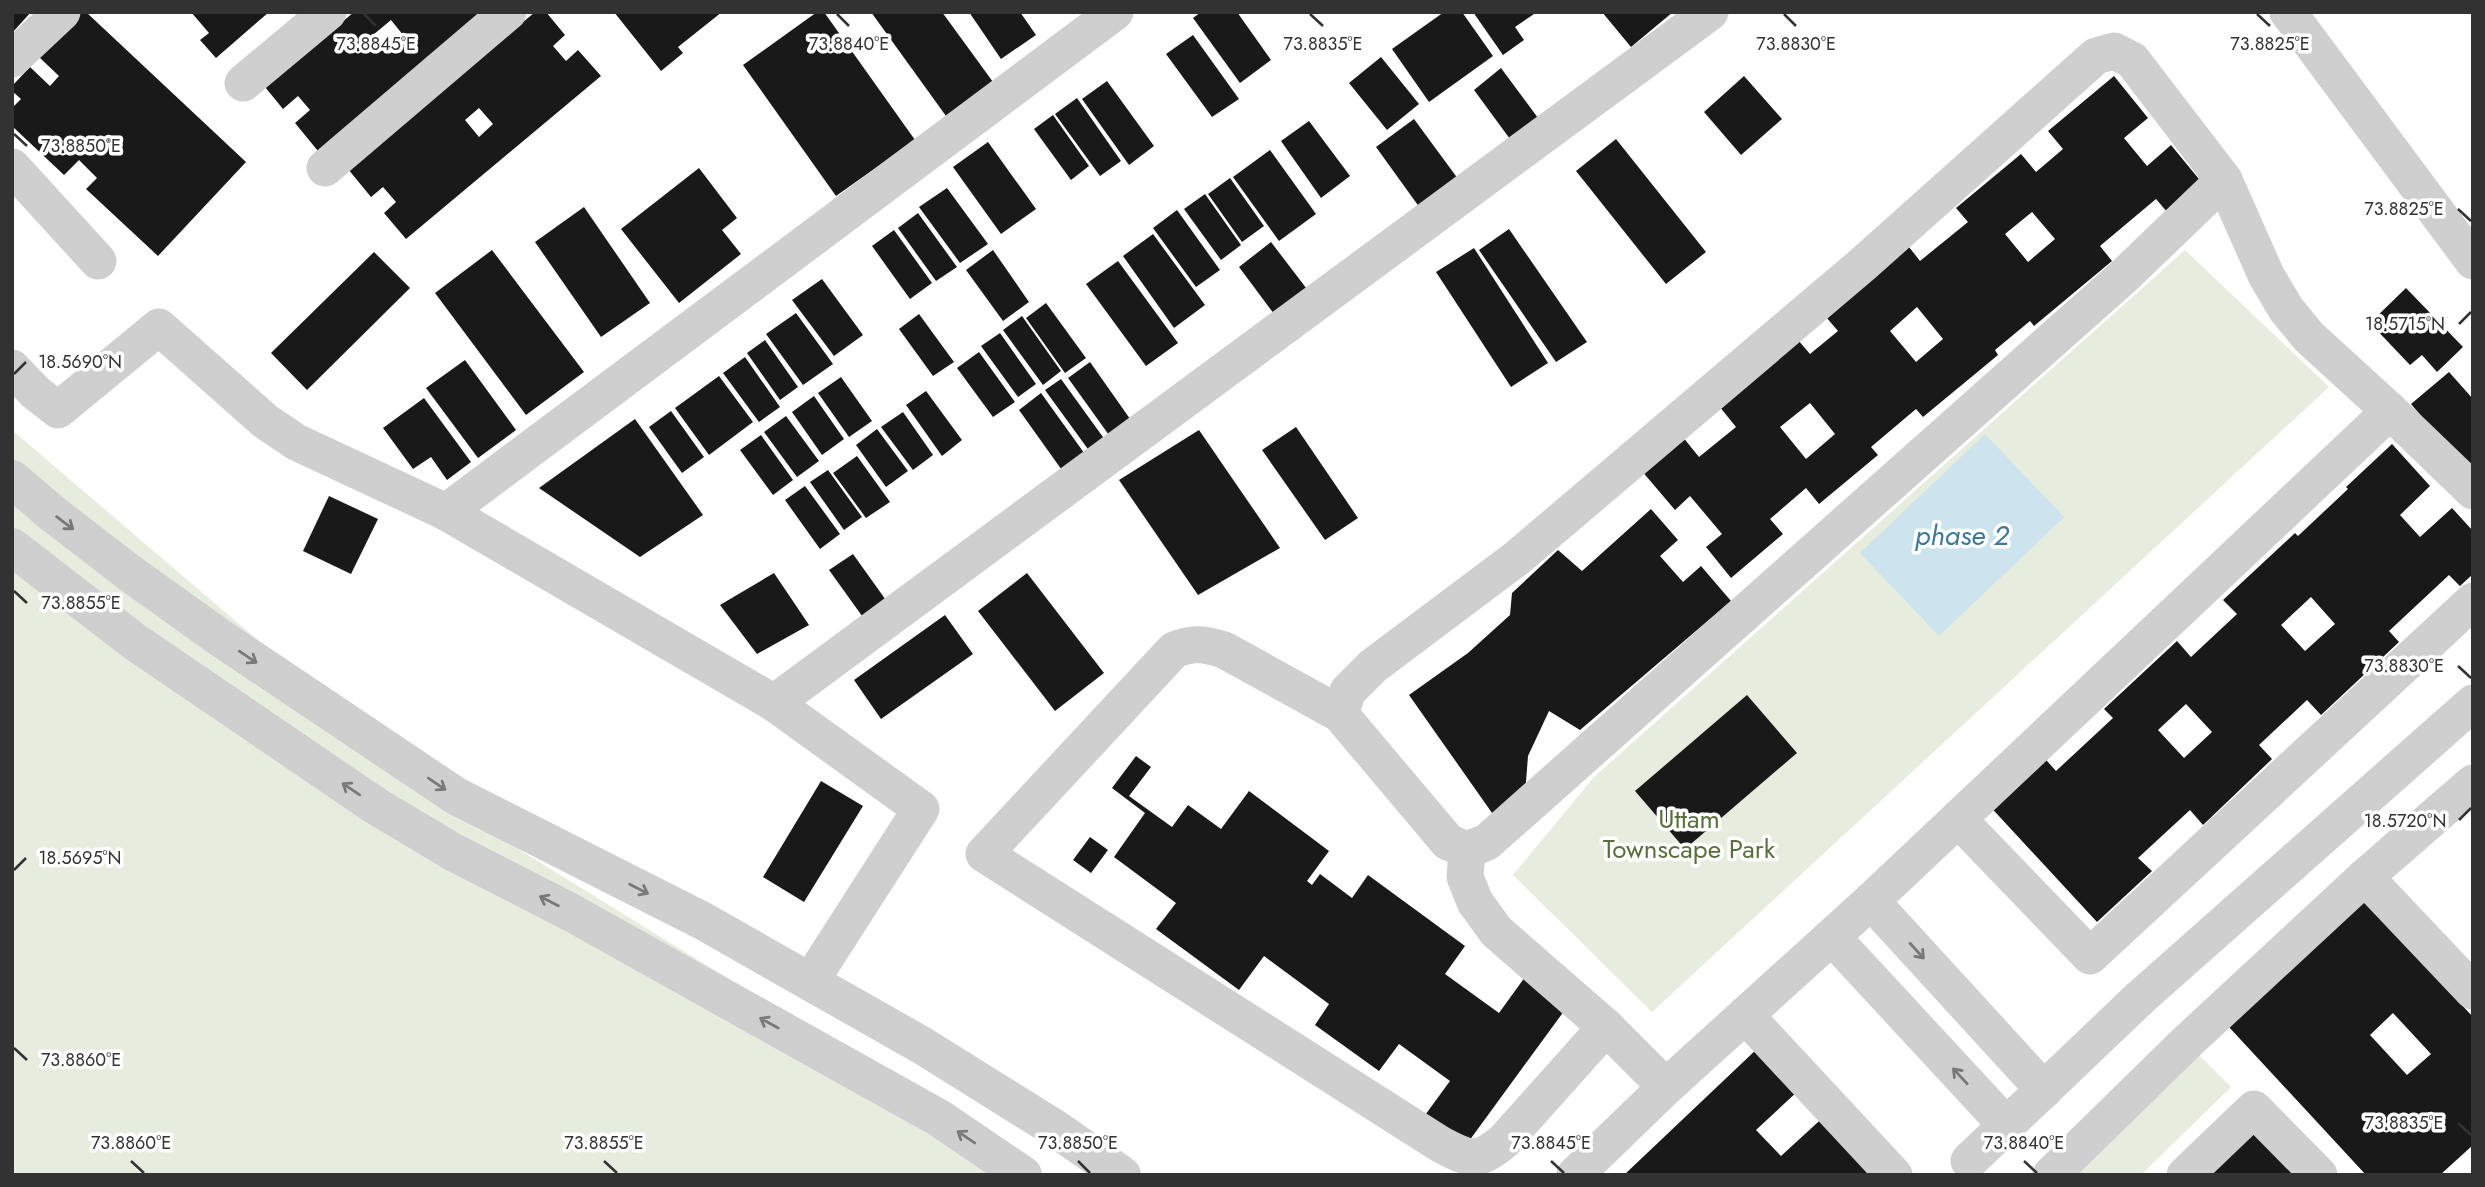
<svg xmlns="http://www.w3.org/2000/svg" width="2485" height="1187" viewBox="0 0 2485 1187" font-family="Jost,sans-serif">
	<rect width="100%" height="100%" fill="#fff"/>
	<g fill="#e6ecde">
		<path d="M 2185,250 L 2329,387 L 1652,1012 L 1513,875 L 1594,777 Z"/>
		<path d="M 12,430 L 460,813 L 1046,1175 L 12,1175 Z"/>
		<path d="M 2175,1031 L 2231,1087 L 2141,1175 L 2029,1175 Z"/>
	</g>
	<path fill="#cde3ee" d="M 1985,434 L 2064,517 L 1939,636 L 1860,553 Z"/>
	<g fill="#191919" fill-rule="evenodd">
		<path d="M 12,12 L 31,12 L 12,33 Z"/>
		<path d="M 82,12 L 86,12 L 246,162 L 158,256 L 86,189 L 97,178 L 79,160 L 64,175 L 12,126 L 12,108 L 21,99 L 12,91 L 12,86 L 30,67 L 50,86 L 59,76 L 39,57 Z"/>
		<path d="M 191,12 L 269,12 L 216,58 L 200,40 L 209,33 Z"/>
		<path d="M 354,12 L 485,12 L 318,151 L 295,123 L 310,110 L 298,96 L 283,109 L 265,87 ZM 391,20 L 403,35 L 385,49 L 373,35 Z"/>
		<path d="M 535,12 L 546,12 L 565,35 L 553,46 L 566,61 L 578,50 L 601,76 L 406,239 L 384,213 L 396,202 L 383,187 L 371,197 L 348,169 ZM 479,108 L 493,124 L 479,137 L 465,120 Z"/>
		<path d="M 614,12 L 722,12 L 678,47 L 683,53 L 661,71 Z"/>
		<path d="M 817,12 L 824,12 L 915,140 L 836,196 L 743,65 Z"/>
		<path d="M 871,12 L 942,12 L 993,82 L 946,116 Z"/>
		<path d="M 969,12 L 1020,12 L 1036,35 L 1001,59 Z"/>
		<path d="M 1201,12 L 1237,12 L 1271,60 L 1240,83 L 1193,18 Z"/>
		<path d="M 1444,12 L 1462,12 L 1493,56 L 1429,102 L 1392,49 Z"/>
		<path d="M 1473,12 L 1537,12 L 1515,27 L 1524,40 L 1503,55 Z"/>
		<path d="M 1602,12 L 1673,12 L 1631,47 Z"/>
		<path d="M 1193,35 L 1239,99 L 1212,117 L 1166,54 Z"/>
		<path d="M 1381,57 L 1419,104 L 1387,130 L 1349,83 Z"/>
		<path d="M 1501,68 L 1538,118 L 1510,139 L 1474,90 Z"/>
		<path d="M 1744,76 L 1782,119 L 1741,155 L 1704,112 Z"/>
		<path d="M 2114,76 L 2148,118 L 2124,138 L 2147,166 L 2171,145 L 2203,184 L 2168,213 L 2156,199 L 2100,246 L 2112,261 L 2034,326 L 2030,321 L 1995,350 L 1998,355 L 1923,417 L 1916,409 L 1871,447 L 1878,455 L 1819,504 L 1806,488 L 1770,519 L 1783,534 L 1731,578 L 1706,547 L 1722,534 L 1690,496 L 1675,510 L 1641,470 L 1682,436 L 1699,457 L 1736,427 L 1719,406 L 1798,340 L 1810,354 L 1838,331 L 1826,317 L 1909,247 L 1920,261 L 1968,222 L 1956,208 L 2021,154 L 2036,172 L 2063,149 L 2048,131 ZM 2032,212 L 2055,239 L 2028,262 L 2005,234 ZM 1917,307 L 1943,339 L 1916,362 L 1890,331 ZM 1810,403 L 1835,434 L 1806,459 L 1780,427 Z"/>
		<path d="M 1107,81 L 1154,146 L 1129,165 L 1082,99 Z"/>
		<path d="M 1077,98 L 1121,161 L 1100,176 L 1055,114 Z"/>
		<path d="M 1053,115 L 1089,166 L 1071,180 L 1034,129 Z"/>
		<path d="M 1414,119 L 1464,187 L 1425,215 L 1376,147 Z"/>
		<path d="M 1309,121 L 1350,176 L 1321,198 L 1281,141 Z"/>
		<path d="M 1616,139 L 1706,252 L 1666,284 L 1576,171 Z"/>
		<path d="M 988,142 L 1036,209 L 1001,234 L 953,167 Z"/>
		<path d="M 1270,150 L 1316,214 L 1279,241 L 1233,177 Z"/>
		<path d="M 699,168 L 737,218 L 722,230 L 741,254 L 679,303 L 621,229 Z"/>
		<path d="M 1230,178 L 1264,226 L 1242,242 L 1208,194 Z"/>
		<path d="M 947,188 L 988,244 L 960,263 L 919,207 Z"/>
		<path d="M 1205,194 L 1241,245 L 1221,260 L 1184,209 Z"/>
		<path d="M 584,207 L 650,303 L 601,337 L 535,242 Z"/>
		<path d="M 1177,210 L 1220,270 L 1196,287 L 1153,228 Z"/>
		<path d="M 918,213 L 957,267 L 936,281 L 898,228 Z"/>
		<path d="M 1509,229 L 1587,342 L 1556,362 L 1479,250 Z"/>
		<path d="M 894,230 L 932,283 L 910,299 L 872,246 Z"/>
		<path d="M 1153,234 L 1205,305 L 1174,328 L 1123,256 Z"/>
		<path d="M 1271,242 L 1313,297 L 1280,322 L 1239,267 Z"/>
		<path d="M 1474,248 L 1548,363 L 1511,387 L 1436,272 Z"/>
		<path d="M 492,250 L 584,372 L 526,415 L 435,293 Z"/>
		<path d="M 993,250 L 1029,302 L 1003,321 L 966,270 Z"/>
		<path d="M 374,252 L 410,288 L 307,390 L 271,353 Z"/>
		<path d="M 1118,261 L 1178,343 L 1146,366 L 1086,284 Z"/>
		<path d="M 822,279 L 863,335 L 834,356 L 792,300 Z"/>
		<path d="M 2406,288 L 2463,347 L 2437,372 L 2422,355 L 2410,365 L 2370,323 Z"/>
		<path d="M 1046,303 L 1086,358 L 1065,373 L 1026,318 Z"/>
		<path d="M 796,313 L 833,364 L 803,385 L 766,334 Z"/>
		<path d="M 919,314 L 954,362 L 933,376 L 899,329 Z"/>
		<path d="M 1022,316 L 1061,371 L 1043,385 L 1003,330 Z"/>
		<path d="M 1000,333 L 1036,384 L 1018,397 L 981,346 Z"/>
		<path d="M 765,340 L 798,387 L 780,400 L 747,353 Z"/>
		<path d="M 979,352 L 1015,402 L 993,417 L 957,368 Z"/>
		<path d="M 745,357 L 780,407 L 759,422 L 723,373 Z"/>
		<path d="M 465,360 L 516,430 L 478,458 L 426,388 Z"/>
		<path d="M 1090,362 L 1135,426 L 1114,442 L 1068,378 Z"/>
		<path d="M 2449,372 L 2473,399 L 2473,477 L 2411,404 Z"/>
		<path d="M 719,376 L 753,422 L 709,455 L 675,408 Z"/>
		<path d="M 841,377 L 872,421 L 849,437 L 818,393 Z"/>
		<path d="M 1061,379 L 1108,444 L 1093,456 L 1045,390 Z"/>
		<path d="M 926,391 L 962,440 L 942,456 L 906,405 Z"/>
		<path d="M 1041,393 L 1087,457 L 1064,473 L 1019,410 Z"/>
		<path d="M 814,396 L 844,439 L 822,455 L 792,412 Z"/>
		<path d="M 424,398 L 471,462 L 447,480 L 431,457 L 413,469 L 383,428 Z"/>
		<path d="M 671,411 L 704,457 L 682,473 L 649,427 Z"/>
		<path d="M 903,412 L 933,455 L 913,470 L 881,427 Z"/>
		<path d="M 786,416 L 819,461 L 797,477 L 764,432 Z"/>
		<path d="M 635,419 L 703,515 L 640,557 L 539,488 Z"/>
		<path d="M 1296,427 L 1358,518 L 1325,540 L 1262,450 Z"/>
		<path d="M 877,429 L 908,471 L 886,487 L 856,445 Z"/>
		<path d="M 1199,430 L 1280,548 L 1198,595 L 1119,480 Z"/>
		<path d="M 761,435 L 793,480 L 773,495 L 740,450 Z"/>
		<path d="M 2392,444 L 2430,486 L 2400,515 L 2420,537 L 2452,508 L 2473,531 L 2473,574 L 2460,586 L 2449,575 L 2389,631 L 2399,642 L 2321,715 L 2307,700 L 2259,745 L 2272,759 L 2203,825 L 2190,810 L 2138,858 L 2152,871 L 2097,922 L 1985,801 L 2039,752 L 2056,771 L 2113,718 L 2104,709 L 2177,641 L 2191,657 L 2237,614 L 2223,600 L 2295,533 L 2298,536 L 2348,489 L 2346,487 ZM 2311,597 L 2335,624 L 2305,651 L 2281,625 ZM 2186,704 L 2212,732 L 2184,758 L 2158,730 Z"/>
		<path d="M 857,456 L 890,502 L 866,518 L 833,473 Z"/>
		<path d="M 828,470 L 862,517 L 844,530 L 810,482 Z"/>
		<path d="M 805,486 L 840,534 L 820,549 L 785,500 Z"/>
		<path d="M 329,496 L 378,519 L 351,574 L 303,551 Z"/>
		<path d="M 1651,509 L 1678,540 L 1660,556 L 1683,582 L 1701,566 L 1731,601 L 1580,730 L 1549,711 L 1528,756 L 1525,795 L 1497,820 L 1409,695 L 1468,653 L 1510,615 L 1512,593 L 1558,550 L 1582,571 Z"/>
		<path d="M 853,554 L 893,610 L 870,627 L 829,570 Z"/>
		<path d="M 774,573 L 809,625 L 757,654 L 720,605 Z"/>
		<path d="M 1027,573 L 1104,673 L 1055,711 L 978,611 Z"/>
		<path d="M 945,615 L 973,654 L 881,719 L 854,680 Z"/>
		<path d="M 1747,695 L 1797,753 L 1685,849 L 1635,791 Z"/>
		<path d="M 1136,756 L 1151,767 L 1129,796 L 1172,827 L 1188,805 L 1221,829 L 1249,791 L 1329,851 L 1307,881 L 1312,885 L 1320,874 L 1352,898 L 1368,875 L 1465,946 L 1445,974 L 1499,1013 L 1525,977 L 1567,1007 L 1461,1152 L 1420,1122 L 1450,1081 L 1399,1044 L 1379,1071 L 1315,1025 L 1329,1004 L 1264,956 L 1239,990 L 1156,929 L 1176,903 L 1114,857 L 1145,813 L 1112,788 Z"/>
		<path d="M 821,781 L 863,806 L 804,902 L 763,877 Z"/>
		<path d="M 1090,837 L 1108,850 L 1091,873 L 1073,860 Z"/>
		<path d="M 2364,900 L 2473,1017 L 2473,1145 L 2440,1175 L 2366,1175 L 2228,1026 ZM 2393,1013 L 2431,1054 L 2407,1075 L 2370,1035 Z"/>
		<path d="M 1759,1047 L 1799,1090 L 1756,1130 L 1781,1156 L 1829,1112 L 1872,1175 L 1624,1175 Z"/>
		<path d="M 2259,1129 L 2301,1175 L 2210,1175 Z"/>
	</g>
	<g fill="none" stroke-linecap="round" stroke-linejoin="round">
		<g stroke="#cfcfcf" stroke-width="37">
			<path d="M 2288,12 L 2473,261"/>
			<path d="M 12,59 L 62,12"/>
			<path d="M 243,83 L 328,12"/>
			<path d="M 12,167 L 98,261"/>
			<path d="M 325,168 L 508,12"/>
			<path d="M 12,368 L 35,392 L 58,410 L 159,327 L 265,421 L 296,442 L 446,512 L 774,703 L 921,809 L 810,982"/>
			<path d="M 446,512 L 1115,12"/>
			<path d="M 774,703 L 1710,12"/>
			<path d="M 1340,714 L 1348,691 L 1373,666 L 1517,558 L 1862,265 L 2096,56 L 2114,51 L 2132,60 L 2224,180 L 2266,275 L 2286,309 L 2309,337 L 2390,411 L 2473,491"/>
			<path d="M 2473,783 L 2365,877 L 2473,991"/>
			<path d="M 1958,819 L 2090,956 L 2473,601"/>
			<path d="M 1467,850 L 1465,877 L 1475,902 L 1496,931 L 1606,1027 L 1666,1087"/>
			<path d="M 1871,901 L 2044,1090"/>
			<path d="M 1832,937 L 2007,1126"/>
			<path d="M 1745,1015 L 1894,1175"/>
			<path d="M 1606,1027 L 1504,1141 C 1477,1163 1470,1160 1440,1144 L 984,854 L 1174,650 C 1193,642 1205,644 1224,650 L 1340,714 L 1448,842 L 1467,850 L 1487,842 L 2123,277 L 2224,180"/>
			<path d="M 1969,1161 L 2141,997 L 2473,703"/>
			<path d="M 1575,1175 L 1666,1087 L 1871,901 L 2390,411"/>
			<path d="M 2051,1175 L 2187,1042 L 2365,877"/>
			<path d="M 2185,1175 L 2254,1109 L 2319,1175"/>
		</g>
		<g stroke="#cfcfcf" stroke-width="38">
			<path d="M 12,479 L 53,514 L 131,574 L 219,637 L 456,796 L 703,921 L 923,1046 L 1056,1129 L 1122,1175"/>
			<path d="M 12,547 L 135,642 L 376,806 L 453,852 L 572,913 L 939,1118 L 1023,1175"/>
		</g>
	</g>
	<defs><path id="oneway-shaft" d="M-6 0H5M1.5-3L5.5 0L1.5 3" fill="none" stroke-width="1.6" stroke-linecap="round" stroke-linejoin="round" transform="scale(1.75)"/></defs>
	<g stroke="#797979">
		<use href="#oneway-shaft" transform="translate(65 523) rotate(37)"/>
		<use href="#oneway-shaft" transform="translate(248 657) rotate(34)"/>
		<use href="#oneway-shaft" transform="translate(437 784) rotate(34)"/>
		<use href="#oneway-shaft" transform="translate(351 789) rotate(-146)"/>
		<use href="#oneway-shaft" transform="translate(639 889) rotate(27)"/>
		<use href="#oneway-shaft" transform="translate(549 901) rotate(-153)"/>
		<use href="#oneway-shaft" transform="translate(1917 951) rotate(48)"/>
		<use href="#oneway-shaft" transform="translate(769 1023) rotate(-151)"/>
		<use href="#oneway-shaft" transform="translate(1960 1076) rotate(-133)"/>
		<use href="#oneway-shaft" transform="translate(966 1137) rotate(-146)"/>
	</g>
	<path fill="none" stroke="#323232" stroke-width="2.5" d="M 364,14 L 376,26M 837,14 L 849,26M 1310,14 L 1323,26M 1784,14 L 1796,26M 2257,14 L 2270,26M 14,134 L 27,146M 2458,209 L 2471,221M 2459,324 L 2471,312M 14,374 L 26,362M 14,591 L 27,603M 2458,666 L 2471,678M 2459,820 L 2471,808M 14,870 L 26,858M 14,1048 L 27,1060M 2458,1123 L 2471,1135M 131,1161 L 144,1173M 604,1161 L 617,1173M 1078,1161 L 1090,1173M 1551,1161 L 1564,1173M 2024,1161 L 2037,1173"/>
	<g text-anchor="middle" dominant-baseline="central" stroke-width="7" stroke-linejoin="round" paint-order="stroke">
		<g font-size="26" fill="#58703d" stroke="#fff">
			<text x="1689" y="819">Uttam<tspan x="1689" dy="30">Townscape Park</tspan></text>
		</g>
		<g font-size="28" font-style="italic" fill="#3d7998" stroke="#fff">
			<text x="1962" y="535">phase 2</text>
		</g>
	</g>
	<g font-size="18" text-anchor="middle" fill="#323232" stroke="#fff" stroke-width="7" stroke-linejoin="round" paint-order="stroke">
		<text x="376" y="50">73.8845°E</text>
		<text x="849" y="50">73.8840°E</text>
		<text x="1323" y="50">73.8835°E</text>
		<text x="1796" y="50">73.8830°E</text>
		<text x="2270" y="50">73.8825°E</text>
		<text x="81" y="152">73.8850°E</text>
		<text x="2404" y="215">73.8825°E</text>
		<text x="2405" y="330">18.5715°N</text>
		<text x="80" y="368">18.5690°N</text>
		<text x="81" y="609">73.8855°E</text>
		<text x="2404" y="672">73.8830°E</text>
		<text x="2405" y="827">18.5720°N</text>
		<text x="80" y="864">18.5695°N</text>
		<text x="81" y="1066">73.8860°E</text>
		<text x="2404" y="1129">73.8835°E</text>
		<text x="131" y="1149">73.8860°E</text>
		<text x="604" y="1149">73.8855°E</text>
		<text x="1078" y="1149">73.8850°E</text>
		<text x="1551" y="1149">73.8845°E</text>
		<text x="2024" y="1149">73.8840°E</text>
	</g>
	<rect width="2485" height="1187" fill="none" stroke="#323232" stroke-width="28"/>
</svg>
